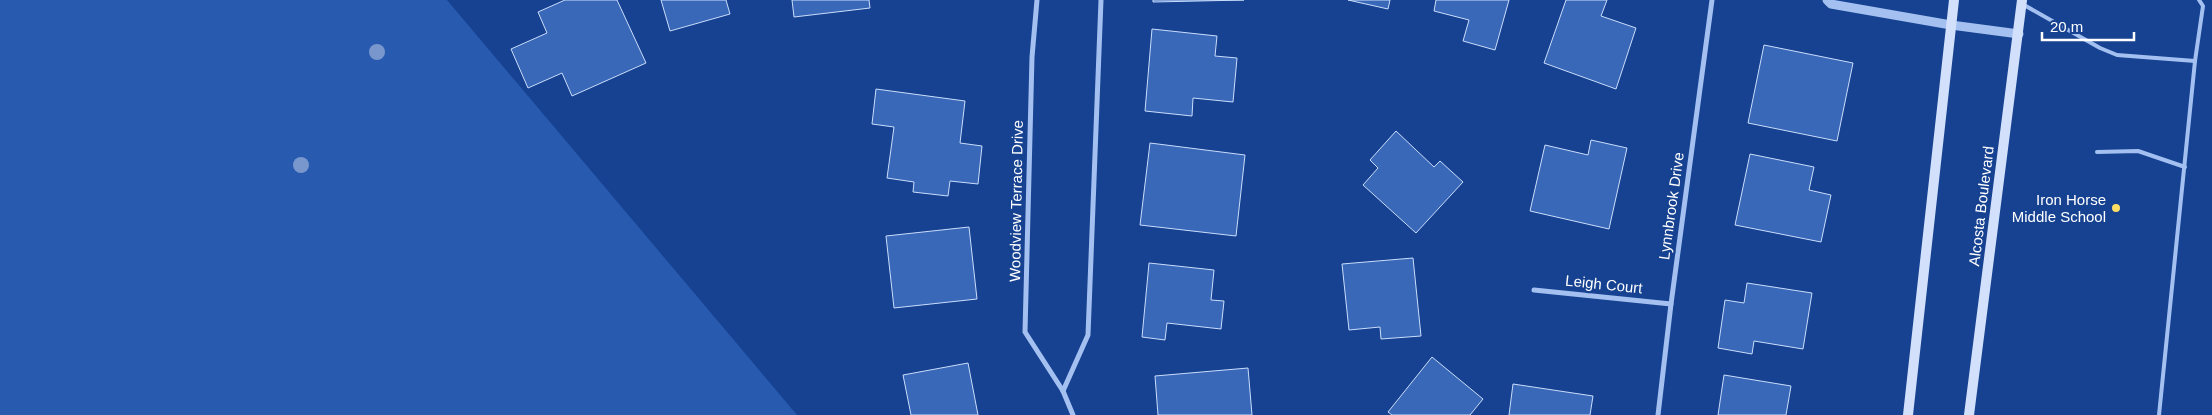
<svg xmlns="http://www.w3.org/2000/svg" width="2212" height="415" viewBox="0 0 2212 415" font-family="Helvetica,sans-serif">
	<rect width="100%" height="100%" fill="#164291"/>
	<path fill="#285ab0" d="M 0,0 L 447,0 L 797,415 L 0,415 Z"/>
	<g fill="#3a68b8" stroke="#caddfc">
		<path d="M 565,0 L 617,0 L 646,63 L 572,96 L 562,73 L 528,88 L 511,49 L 547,33 L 538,12 Z"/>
		<path d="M 661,0 L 726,0 L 730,14 L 670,31 Z"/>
		<path d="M 792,0 L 869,0 L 870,8 L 794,17 Z"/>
		<path d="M 1153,0 L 1244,0 L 1153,2 Z"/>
		<path d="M 1348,0 L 1390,0 L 1388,9 Z"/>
		<path d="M 1436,0 L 1509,0 L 1495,50 L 1463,41 L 1469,20 L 1434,11 Z"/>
		<path d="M 1566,0 L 1607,0 L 1601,16 L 1636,28 L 1616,89 L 1544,63 Z"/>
		<path d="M 1152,29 L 1217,36 L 1215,56 L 1237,58 L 1233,102 L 1193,98 L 1192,116 L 1145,111 Z"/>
		<path d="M 1764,45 L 1853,63 L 1837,141 L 1748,123 Z"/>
		<path d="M 876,89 L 965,101 L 960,143 L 982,146 L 978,184 L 950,181 L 948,196 L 913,192 L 914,182 L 887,178 L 894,127 L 872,124 Z"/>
		<path d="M 1396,131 L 1434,167 L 1440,161 L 1463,182 L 1416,233 L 1363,185 L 1378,168 L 1370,160 Z"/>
		<path d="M 1591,140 L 1627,148 L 1609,229 L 1530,211 L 1545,145 L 1588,155 Z"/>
		<path d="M 1150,143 L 1245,155 L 1236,236 L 1140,225 Z"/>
		<path d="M 1750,154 L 1814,167 L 1809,190 L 1831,195 L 1821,242 L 1735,225 Z"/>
		<path d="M 969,227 L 977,299 L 894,308 L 886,236 Z"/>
		<path d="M 1413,258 L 1421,336 L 1381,339 L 1380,327 L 1349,330 L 1342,264 Z"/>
		<path d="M 1149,263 L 1214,270 L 1211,300 L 1224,301 L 1221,329 L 1167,323 L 1165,340 L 1142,337 Z"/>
		<path d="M 1747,283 L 1812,293 L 1803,349 L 1754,341 L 1752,354 L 1718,348 L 1725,300 L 1744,303 Z"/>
		<path d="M 1432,357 L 1483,399 L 1470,415 L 1392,415 L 1388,412 Z"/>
		<path d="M 968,363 L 978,415 L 911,415 L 903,375 Z"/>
		<path d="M 1248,368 L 1252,415 L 1158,415 L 1155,376 Z"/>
		<path d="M 1724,375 L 1791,386 L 1786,415 L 1718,415 Z"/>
		<path d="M 1513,384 L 1593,396 L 1590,415 L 1509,415 Z"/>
	</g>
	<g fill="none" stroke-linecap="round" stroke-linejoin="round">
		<g stroke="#a3c0f1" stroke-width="4">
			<path d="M 2024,5 L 2100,48 L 2117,55 L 2195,61"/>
			<path d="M 2097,152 L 2138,151 L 2185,167"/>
			<path d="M 2159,415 L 2195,61 L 2203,6 L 2199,0"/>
		</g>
		<g stroke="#a3c0f1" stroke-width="5">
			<path d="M 1037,0 L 1032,57 L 1025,332 L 1063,391 L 1073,415"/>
			<path d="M 1534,290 L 1671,304"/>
			<path d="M 1063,391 L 1088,335 L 1101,0"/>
			<path d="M 1658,415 L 1671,304 L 1712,0"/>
		</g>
		<path stroke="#a3c0f1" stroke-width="9" d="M 1827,0 L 1831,4 L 1951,25 L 2019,34"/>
		<g stroke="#d2e0fb" stroke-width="10">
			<path d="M 1908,415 L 1954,0"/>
			<path d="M 1969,415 L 2022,0"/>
		</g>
	</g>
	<g fill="#7997cc">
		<circle cx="377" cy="52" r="8"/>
		<circle cx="301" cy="165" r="8"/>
	</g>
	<circle fill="#ffde63" stroke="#164291" stroke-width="2" cx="2116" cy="208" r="5"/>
	<g text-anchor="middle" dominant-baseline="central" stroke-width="4.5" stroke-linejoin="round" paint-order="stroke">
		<g font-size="15" fill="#fff" stroke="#164291" text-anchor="end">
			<text x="2106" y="199">Iron Horse<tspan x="2106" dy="17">Middle School</tspan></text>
		</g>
		<g font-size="15" fill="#fff" stroke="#164291">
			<text transform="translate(1016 201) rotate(-89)">Woodview Terrace Drive</text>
			<text transform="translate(1671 206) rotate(-82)">Lynnbrook Drive</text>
			<text transform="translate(1981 206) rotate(-83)">Alcosta Boulevard</text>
			<text transform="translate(1604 284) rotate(6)">Leigh Court</text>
		</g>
	</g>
	<path d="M2042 32v8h92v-8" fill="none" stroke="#ffffff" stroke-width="2.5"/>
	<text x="2050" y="32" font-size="15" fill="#ffffff" stroke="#164291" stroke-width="4" paint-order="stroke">20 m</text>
</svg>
